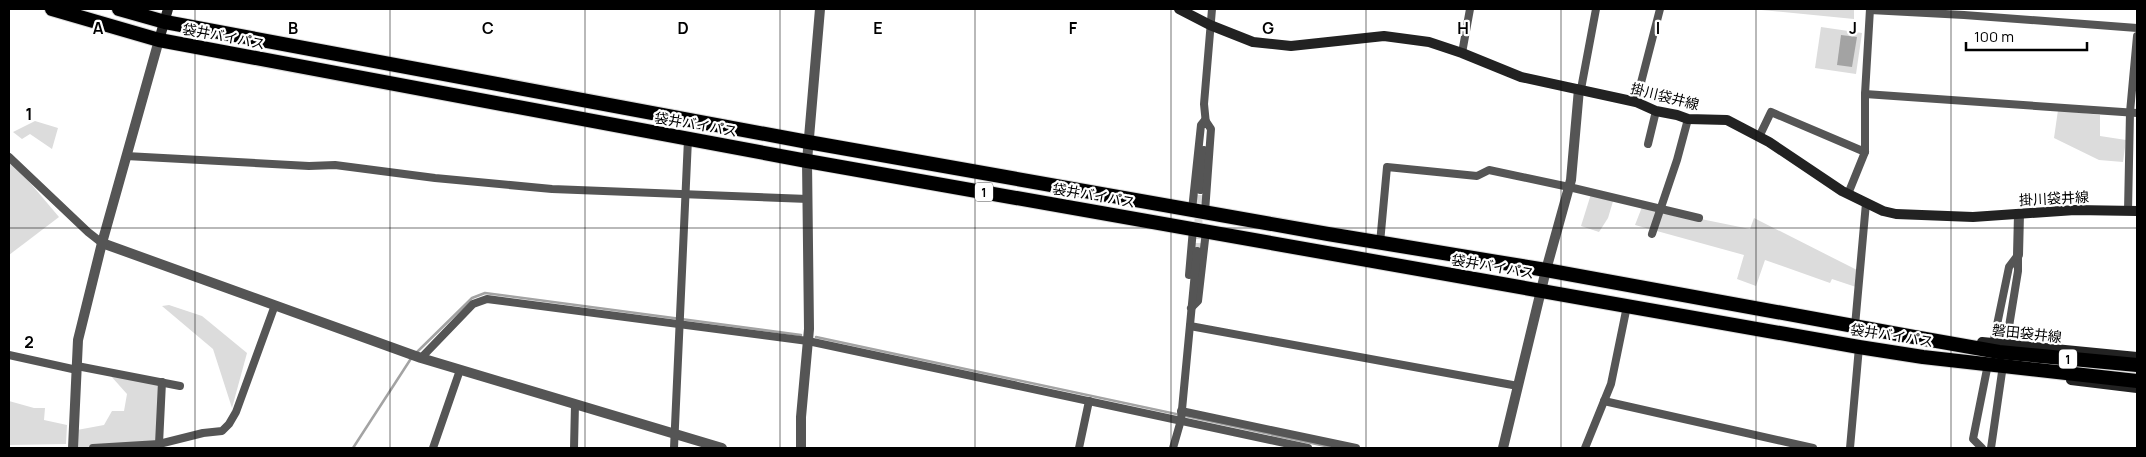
<svg xmlns="http://www.w3.org/2000/svg" width="2146" height="457" viewBox="0 0 2146 457" font-family="Manrope,'Noto Sans JP',sans-serif">
	<rect width="100%" height="100%" fill="#fff"/>
	<g fill="#dcdcdc">
		<path d="M 1751,9 L 1854,9 L 1854,19 Z"/>
		<path d="M 1821,27 L 1862,33 L 1856,74 L 1815,68 Z"/>
		<path d="M 2058,110 L 2100,115 L 2100,136 L 2126,140 L 2123,162 L 2099,160 L 2054,138 Z"/>
		<path d="M 35,121 L 58,128 L 52,149 L 30,134 L 22,139 L 13,132 Z"/>
		<path d="M 9,158 L 59,217 L 9,255 Z"/>
		<path d="M 1591,194 L 1614,198 L 1608,218 L 1599,232 L 1581,226 Z"/>
		<path d="M 1642,207 L 1750,229 L 1754,218 L 1857,270 L 1856,287 L 1832,279 L 1830,283 L 1765,260 L 1756,286 L 1737,279 L 1744,255 L 1635,225 Z"/>
		<path d="M 169,305 L 202,316 L 247,353 L 232,408 L 213,349 L 162,306 Z"/>
		<path d="M 110,375 L 162,385 L 159,444 L 123,448 L 73,448 L 77,430 L 104,425 L 112,411 L 124,411 L 127,394 Z"/>
		<path d="M 9,401 L 34,408 L 45,408 L 44,420 L 67,425 L 66,444 L 9,445 Z"/>
	</g>
	<path fill="#a3a3a3" d="M 1841,35 L 1857,37 L 1852,67 L 1837,65 Z"/>
	<g fill="none" stroke-linecap="round" stroke-linejoin="round">
		<g stroke="#a3a3a3" stroke-width="2.5">
			<path d="M 816,337 L 1335,448"/>
			<path d="M 416,353 L 472,298 L 485,293 L 801,335"/>
			<path d="M 353,448 L 412,357"/>
		</g>
		<path stroke="#d9d9d9" stroke-width="8" stroke-dasharray="8 4" stroke-linecap="butt" d="M 1197,251 L 1200,190"/>
		<g stroke="#dbdbdb" stroke-width="16">
			<g id="trunk">
				<path d="M 52,9 L 159,40 L 807,161 L 1859,347 L 1923,357 L 2137,381"/>
				<path d="M 119,9 L 165,22 L 808,142 L 1328,234 L 1546,270 L 1914,337 L 1999,352 L 2137,365"/>
			</g>
		</g>
		<g stroke="#555" stroke-width="8">
			<path d="M 1870,10 L 1964,15 L 2137,28"/>
			<path d="M 1462,53 L 1470,9"/>
			<path d="M 1581,89 L 1596,9"/>
			<path d="M 1865,94 L 2137,113"/>
			<path d="M 1636,102 L 1660,9"/>
			<path d="M 1206,124 L 1204,104 L 1212,9"/>
			<path d="M 1759,137 L 1771,112 L 1865,152"/>
			<path d="M 1648,144 L 1656,111"/>
			<path d="M 126,156 L 309,166 L 335,165 L 435,178 L 552,189 L 808,199"/>
			<path d="M 9,157 L 88,232 L 102,243"/>
			<path d="M 1200,190 L 1204,150"/>
			<path d="M 1848,194 L 1865,152 L 1865,94 L 1870,9"/>
			<path d="M 1192,210 L 1201,125 L 1205,120 L 1211,129 L 1205,212"/>
			<path d="M 2128,211 L 2130,112 L 2137,36"/>
			<path d="M 1652,234 L 1677,160 L 1688,119"/>
			<path d="M 1380,243 L 1387,167 L 1477,176 L 1489,170 L 1569,187 L 1699,218"/>
			<path d="M 1189,275 L 1193,229"/>
			<path d="M 1191,308 L 1198,301 L 1206,231"/>
			<path d="M 1190,326 L 1518,386"/>
			<path d="M 1855,326 L 1866,203"/>
			<path d="M 1993,344 L 2009,267 L 2018,255"/>
			<path d="M 2006,345 L 2018,271 L 2018,255"/>
			<path d="M 9,355 L 77,370"/>
			<path d="M 421,358 L 473,304 L 487,299 L 808,341 L 1308,448"/>
			<path d="M 77,366 L 180,386"/>
			<path d="M 1604,401 L 1813,448"/>
			<path d="M 1181,411 L 1356,448"/>
			<path d="M 159,444 L 162,382"/>
			<path d="M 93,448 L 159,444 L 203,433 L 222,431 L 229,424 L 236,412 L 275,305"/>
			<path d="M 433,448 L 460,370"/>
			<path d="M 574,448 L 575,404"/>
			<path d="M 674,448 L 688,139"/>
			<path d="M 1079,448 L 1089,401"/>
			<path d="M 1173,448 L 1181,420 L 1197,251"/>
			<path d="M 1585,448 L 1611,384 L 1627,306"/>
			<path d="M 1850,448 L 1859,347"/>
			<path d="M 1982,448 L 1973,439 L 1987,369"/>
			<path d="M 1991,448 L 2002,372"/>
		</g>
		<g stroke="#555" stroke-width="10">
			<path d="M 102,243 L 421,358 L 722,448"/>
			<path d="M 2018,255 L 2019,214"/>
			<path d="M 73,448 L 78,340 L 102,243 L 159,40"/>
			<path d="M 801,448 L 801,417 L 809,329 L 807,161 L 820,9"/>
			<path d="M 1503,448 L 1546,270 L 1571,180 L 1579,89"/>
		</g>
		<g stroke="#222" stroke-width="10">
			<path d="M 1179,9 L 1210,25 L 1253,42 L 1291,46 L 1384,36 L 1429,42 L 1462,53 L 1521,77 L 1636,102 L 1656,111 L 1677,115 L 1688,119 L 1727,120 L 1769,142 L 1842,191 L 1883,211 L 1896,214 L 1973,217 L 2075,210 L 2137,211"/>
			<path d="M 159,40 L 168,9"/>
			<path d="M 1982,342 L 2137,357"/>
			<path d="M 2071,380 L 2137,388"/>
		</g>
		<use href="#trunk" stroke="#000" stroke-width="14"/>
	</g>
	<path fill="none" stroke="#000" stroke-width="1" stroke-opacity="0.55" d="M 195,9 L 195,448M 390,9 L 390,448M 585,9 L 585,448M 780,9 L 780,448M 975,9 L 975,448M 1171,9 L 1171,448M 1366,9 L 1366,448M 1561,9 L 1561,448M 1756,9 L 1756,448M 1951,9 L 1951,448M 9,228 L 2137,228"/>
	<g text-anchor="middle" dominant-baseline="central" stroke-width="4.5" stroke-linejoin="round" paint-order="stroke">
		<g fill="#fff" stroke="#4c4c4c" stroke-width="1">
			<rect x="975" y="182.5" width="18" height="19" rx="4"/>
			<rect x="2059" y="349.5" width="18" height="19" rx="4"/>
		</g>
		<g font-size="12" font-weight="bold" fill="#000">
			<text x="984" y="192">1</text>
			<text x="2068" y="359">1</text>
		</g>
		<g font-size="14" fill="#000" stroke="#fff">
			<text transform="translate(224 36) rotate(11)">袋井バイパス</text>
			<text transform="translate(1665 96) rotate(14)">掛川袋井線</text>
			<text transform="translate(696 124) rotate(10)">袋井バイパス</text>
			<text transform="translate(1094 195) rotate(10)">袋井バイパス</text>
			<text transform="translate(2054 198) rotate(-3)">掛川袋井線</text>
			<text transform="translate(1493 266) rotate(10)">袋井バイパス</text>
			<text transform="translate(2027 333) rotate(6)">磐田袋井線</text>
			<text transform="translate(1892 335) rotate(9)">袋井バイパス</text>
		</g>
	</g>
	<g font-size="16" text-anchor="middle" font-weight="bold" fill="#000" stroke="#fff" stroke-width="4.5" stroke-linejoin="round" paint-order="stroke">
		<text x="98" y="34">A</text>
		<text x="293" y="34">B</text>
		<text x="488" y="34">C</text>
		<text x="683" y="34">D</text>
		<text x="878" y="34">E</text>
		<text x="1073" y="34">F</text>
		<text x="1268" y="34">G</text>
		<text x="1463" y="34">H</text>
		<text x="1658" y="34">I</text>
		<text x="1853" y="34">J</text>
		<text x="29" y="120">1</text>
		<text x="29" y="348">2</text>
	</g>
	<rect width="2146" height="457" fill="none" stroke="#000000" stroke-width="20"/>
	<path d="M1966 42v8h121v-8" fill="none" stroke="#000000" stroke-width="2.5"/>
	<text x="1974" y="42" font-size="15" fill="#000000" stroke="#ffffff" stroke-width="4" paint-order="stroke">100 m</text>
</svg>
